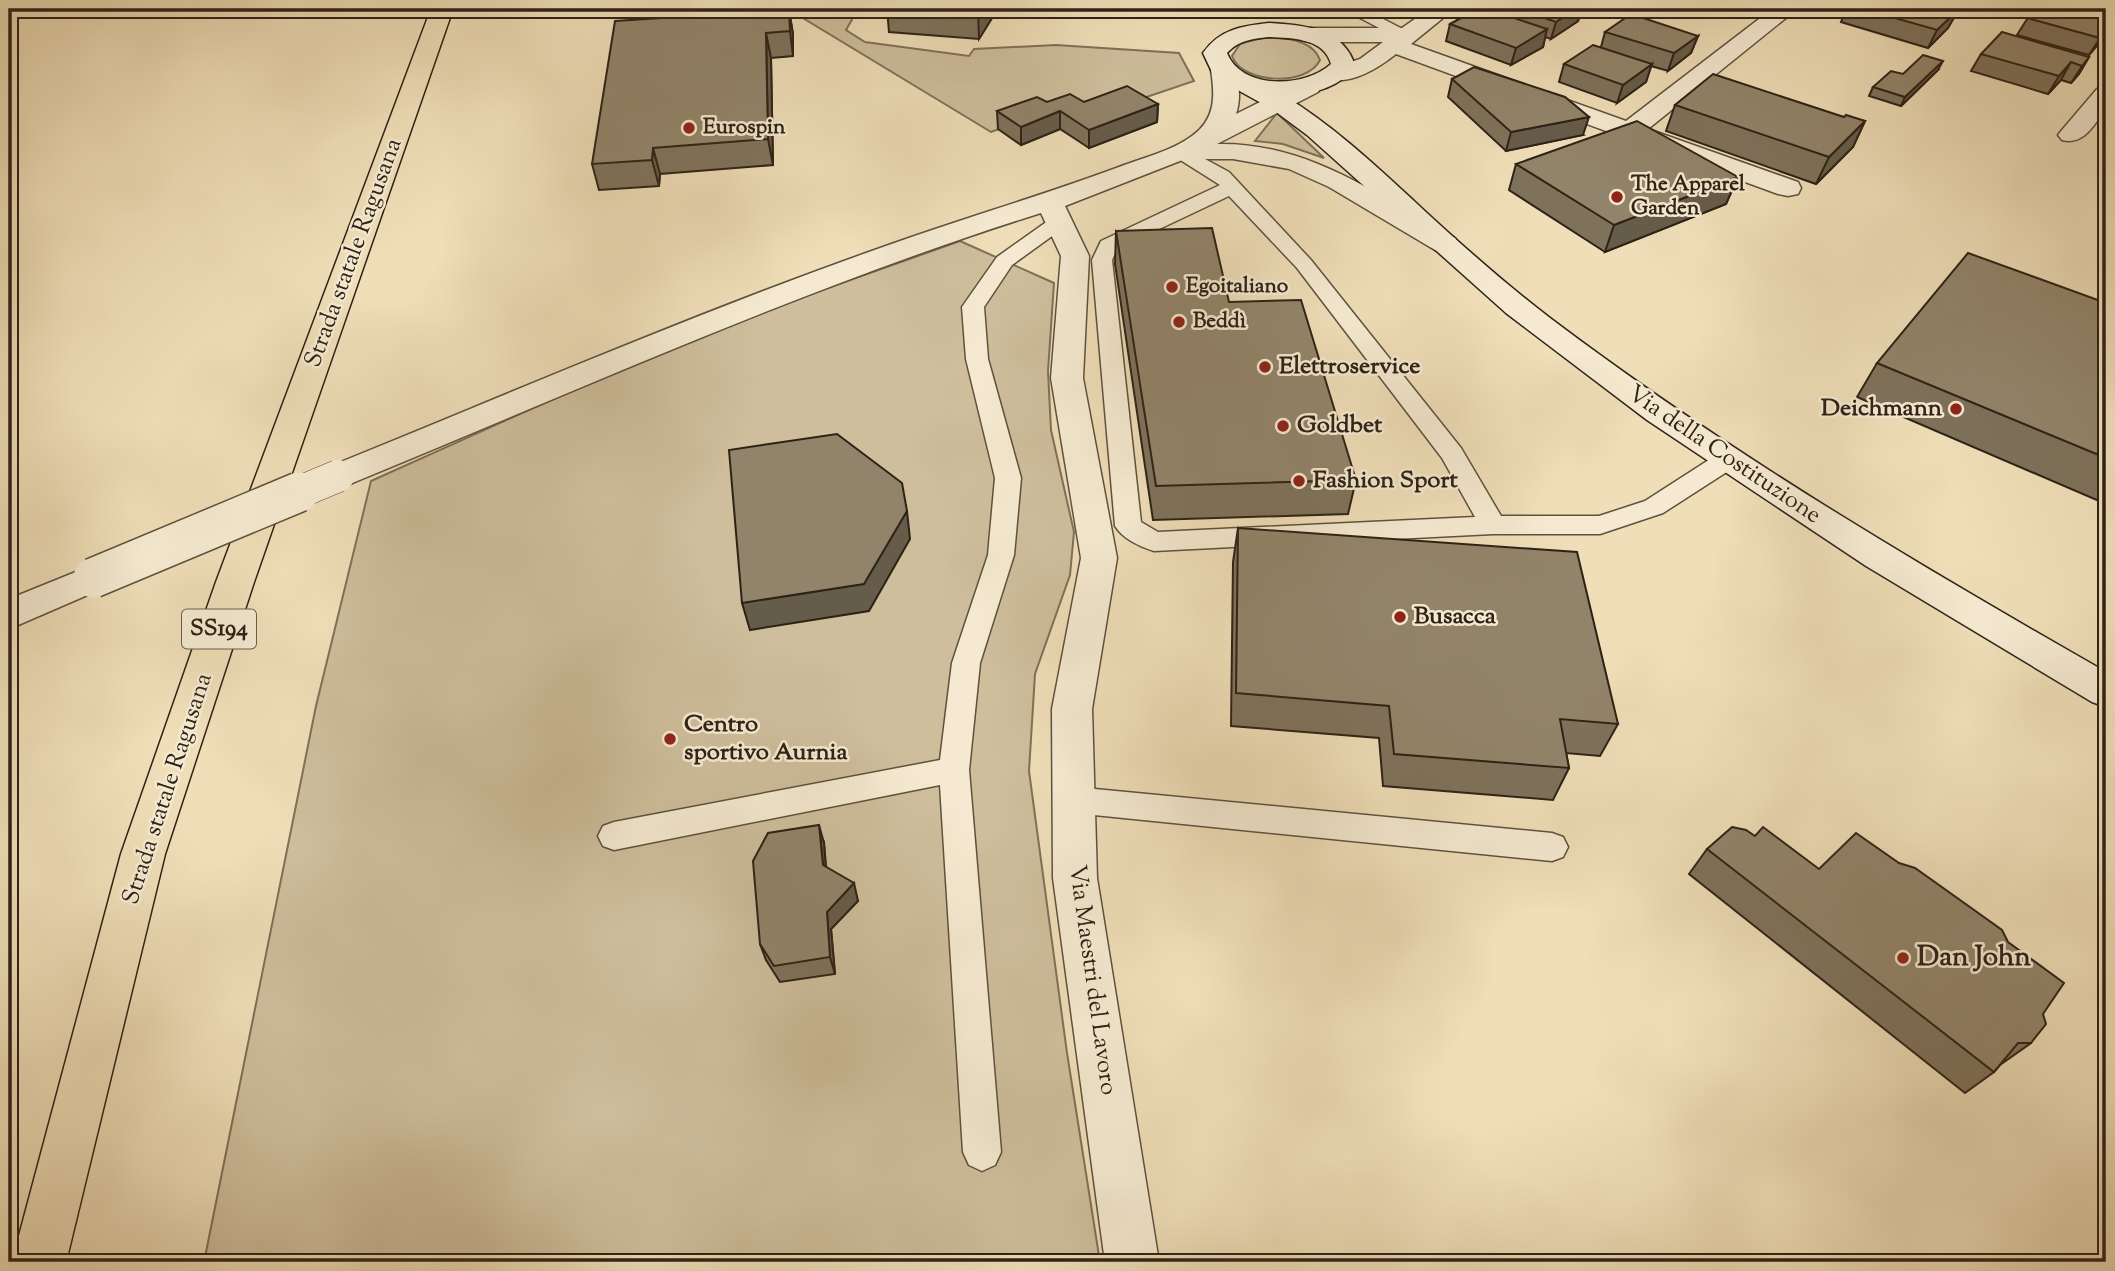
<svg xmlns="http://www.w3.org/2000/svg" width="2115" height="1271" viewBox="0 0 2115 1271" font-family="'Sorts Mill Goudy',serif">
	<rect width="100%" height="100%" fill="#efdeb8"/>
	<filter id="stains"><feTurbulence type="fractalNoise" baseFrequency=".00286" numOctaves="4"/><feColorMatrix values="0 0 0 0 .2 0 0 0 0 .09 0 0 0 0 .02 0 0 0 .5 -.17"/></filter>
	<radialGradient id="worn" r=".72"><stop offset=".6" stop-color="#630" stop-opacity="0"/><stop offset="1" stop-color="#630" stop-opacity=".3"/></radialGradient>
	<g fill="#cebe9c" stroke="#7e7059" stroke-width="2">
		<path d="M 788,9 L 858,9 L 846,30 L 865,42 L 969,56 L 974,49 L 1056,45 L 1179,53 L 1194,81 L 1126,104 L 1038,115 L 991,132 Z"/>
		<path d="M 1261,38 C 1281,37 1312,38 1320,60 C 1307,87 1242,84 1232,56 L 1240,44 Z"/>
		<path d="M 1277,113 L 1324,158 L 1283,144 L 1255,141 Z"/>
		<path d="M 960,241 L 1054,283 L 1048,371 L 1051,430 L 1074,532 L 1070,575 L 1035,674 L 1029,771 L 1067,1053 L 1100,1262 L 204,1262 L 316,706 L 371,481 L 600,378 L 777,306 Z"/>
	</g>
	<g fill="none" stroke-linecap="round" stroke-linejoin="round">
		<g stroke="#5e513e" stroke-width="3">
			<g id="lane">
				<path d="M 1343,9 L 1364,9 L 1414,35 L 1406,40 L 1400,39 Z"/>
				<path d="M 1181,146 L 1229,172 L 1311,260 L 1461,448 L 1501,516 L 1599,516 L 1645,501 L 1718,454 L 1727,452 L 1736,454 L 1739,460 L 1736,466 L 1663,513 L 1600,534 L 1493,534 L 1154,551 C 1140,547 1122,538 1115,526 L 1092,260 L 1101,241 L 1220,185 L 1174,156 L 1172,152 L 1174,148 ZM 1229,196 L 1297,268 L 1442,458 L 1475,517 L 1158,532 L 1141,522 L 1112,260 L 1117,249 Z"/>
				<path d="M 1059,216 L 1066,218 L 1069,222 L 1066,226 L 1012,265 L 984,307 L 988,359 L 1021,478 L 1014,555 L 980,663 L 969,770 L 1001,1152 L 995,1165 L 982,1171 L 969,1165 L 963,1152 L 940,785 L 614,850 L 603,846 L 598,836 L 603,826 L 614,822 L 940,760 L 952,663 L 988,555 L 995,478 L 966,359 L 962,307 L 997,257 L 1052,218 Z"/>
				<path d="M 1074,787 L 1552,833 L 1563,837 L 1568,847 L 1563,857 L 1552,861 L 1074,813 L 1063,809 L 1058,800 L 1063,791 Z"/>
			</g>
		</g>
		<g stroke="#5e513e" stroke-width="3">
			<g id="street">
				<path d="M 1429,9 L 1454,9 L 1411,44 L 1626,121 L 1772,9 L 1797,9 L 1648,129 L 1798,182 L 1801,188 L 1798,194 L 1788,196 L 1778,194 L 1396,54 C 1378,68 1352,85 1329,79 L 1325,74 L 1329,69 L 1360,59 L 1383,42 L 1309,42 L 1301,40 L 1298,35 L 1301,30 L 1309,28 L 1402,28 Z"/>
				<path d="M 1223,63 L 1231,65 C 1240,78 1241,100 1236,114 L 1300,82 L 1309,80 L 1318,82 L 1321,87 L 1318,92 L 1217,144 C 1309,142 1378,196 1455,238 L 1459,244 L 1455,250 L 1445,253 L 1435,250 L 1329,187 L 1289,169 L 1233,159 L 1185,159 L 1065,206 L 1089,256 L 1083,378 L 1117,558 L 1092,709 L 1097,878 L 1159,1262 L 1105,1262 L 1053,878 L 1052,709 L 1081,558 L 1051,378 L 1061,256 L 1041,213 C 805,287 579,390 350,484 L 338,488 L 326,484 L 321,476 L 326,468 C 511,393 695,313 883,247 C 961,219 1041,196 1119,167 C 1142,158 1172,151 1192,136 C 1216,119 1215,96 1211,70 L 1215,65 Z"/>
				<path d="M 2106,87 L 2106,109 C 2094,124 2084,146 2062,140 L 2058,135 L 2062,130 L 2097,89 Z"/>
				<path d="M 93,565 L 106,569 L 112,578 L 106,587 L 9,629 L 9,599 Z"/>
			</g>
		</g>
		<g stroke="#2d2216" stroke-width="3">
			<path id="secondary" d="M 1269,23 C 1303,25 1344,28 1355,66 C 1339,89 1309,95 1283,95 C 1331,124 1373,163 1414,201 C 1458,242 1503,282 1550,318 C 1726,451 1915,563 2106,672 L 2106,707 L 2092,702 L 1866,566 L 1647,420 L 1506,313 L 1307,135 L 1272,109 L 1225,83 L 1212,72 L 1203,53 C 1220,29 1242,26 1269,23 ZM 1269,37 C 1292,38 1324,38 1331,64 C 1304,88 1242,90 1227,53 C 1239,40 1252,39 1269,37 Z"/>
		</g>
		<g stroke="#2d2216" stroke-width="3">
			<path id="primary" d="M 431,9 L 453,9 L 254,582 L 165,854 L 66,1262 L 12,1262 L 121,854 L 216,582 Z"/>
		</g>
		<use href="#lane" fill="#f5ead1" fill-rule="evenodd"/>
		<use href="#street" fill="#f5ead1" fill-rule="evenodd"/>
		<use href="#secondary" fill="#f5ead1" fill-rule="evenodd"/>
		<use href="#primary" fill="#efdeb8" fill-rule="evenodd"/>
		<g stroke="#5e513e" stroke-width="33" stroke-linecap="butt">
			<path id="street-bridge-far1" d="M 295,494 L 338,476"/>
		</g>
		<g stroke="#5e513e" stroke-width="42" stroke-linecap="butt">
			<path id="street-bridge" d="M 93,578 L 299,492"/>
		</g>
		<use href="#street-bridge-far1" stroke="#f5ead1" stroke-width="32"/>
		<use href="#street-bridge" stroke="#f5ead1" stroke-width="39"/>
	</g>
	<g fill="#7e725b" stroke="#2d2216" stroke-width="2">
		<path d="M 887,9 L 991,9 L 992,18 L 979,39 L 889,32 Z"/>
		<path d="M 1478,9 L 1582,9 L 1578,21 L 1551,39 L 1545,37 L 1543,47 L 1511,65 L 1446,41 L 1450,24 Z"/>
		<path d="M 1846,9 L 1962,9 L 1956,14 L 1948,28 L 1928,48 L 1841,22 Z"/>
		<path d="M 2030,9 L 2106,9 L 2106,35 L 2089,55 L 2017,35 L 2029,16 L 2027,15 Z"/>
		<path d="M 789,10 L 793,34 L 793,56 L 771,58 L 773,165 L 660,174 L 659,186 L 599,190 L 592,164 Z"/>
		<path d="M 1605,32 L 1698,36 L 1691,53 L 1668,71 L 1651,66 L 1646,82 L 1617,103 L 1559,82 L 1564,64 L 1601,47 Z"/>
		<path d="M 1981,54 L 2089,57 L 2079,74 L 2071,83 L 2061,80 L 2048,94 L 1971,71 Z"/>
		<path d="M 1938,70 L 1901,106 L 1869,96 L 1873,87 L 1903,74 Z"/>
		<path d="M 1452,79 L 1583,135 L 1506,151 L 1448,97 Z"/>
		<path d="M 1047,102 L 1084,102 L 1158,104 L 1157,122 L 1089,148 L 1060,129 L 1021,145 L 998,129 L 997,111 Z"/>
		<path d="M 1675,105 L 1844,117 L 1865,121 L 1853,147 L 1816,184 L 1666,131 Z"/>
		<path d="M 1516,164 L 1738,177 L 1726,204 L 1605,252 L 1509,190 Z"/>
		<path d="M 1116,231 L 1229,302 L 1356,480 L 1348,514 L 1153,520 L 1115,264 Z"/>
		<path d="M 2106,303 L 2106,504 L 1857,397 L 1877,363 Z"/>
		<path d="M 1238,528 L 1618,724 L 1600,756 L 1566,753 L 1569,768 L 1553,800 L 1383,786 L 1379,738 L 1231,726 L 1233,562 Z"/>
		<path d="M 1755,836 L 2043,1014 L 2031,1043 L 2000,1065 L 1994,1072 L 1965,1093 L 1689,874 L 1707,849 Z"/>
		<path d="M 824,843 L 826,867 L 858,901 L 831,929 L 835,974 L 780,982 L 766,960 L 760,944 Z"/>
	</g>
	<g fill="#665c4a" stroke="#2d2216" stroke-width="2">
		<path d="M 978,9 L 991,9 L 992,18 L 979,39 Z"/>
		<path d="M 1576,9 L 1582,9 L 1578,21 L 1551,39 L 1556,22 Z"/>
		<path d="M 1958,9 L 1962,9 L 1956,14 L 1948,28 L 1928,48 L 1937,30 L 1956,12 Z"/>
		<path d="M 789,10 L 793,34 L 793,56 L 790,31 Z"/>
		<path d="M 1547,29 L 1543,47 L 1511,65 L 1516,48 Z"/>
		<path d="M 2106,30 L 2106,35 L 2089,55 L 2100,38 Z"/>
		<path d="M 766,33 L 771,58 L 773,165 L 768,139 Z"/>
		<path d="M 1698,36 L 1691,53 L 1668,71 L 1674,53 Z"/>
		<path d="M 2089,57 L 2079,74 L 2071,83 L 2082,66 Z"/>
		<path d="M 1943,61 L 1938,70 L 1901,106 L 1905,97 Z"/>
		<path d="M 2071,62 L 2061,80 L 2048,94 L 2059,76 Z"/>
		<path d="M 1652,64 L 1646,82 L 1617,103 L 1623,85 Z"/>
		<path d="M 1158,104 L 1157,122 L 1089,148 L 1089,130 Z"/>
		<path d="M 1060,111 L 1060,129 L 1021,145 L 1021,127 Z"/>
		<path d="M 1589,117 L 1583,135 L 1506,151 L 1511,132 Z"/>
		<path d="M 1865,121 L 1853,147 L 1816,184 L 1829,157 Z"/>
		<path d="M 653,148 L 660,174 L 659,186 L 652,160 Z"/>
		<path d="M 1738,177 L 1726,204 L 1605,252 L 1614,225 Z"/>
		<path d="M 907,511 L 910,539 L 869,611 L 750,630 L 742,603 Z"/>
		<path d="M 819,825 L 824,843 L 827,883 L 823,865 Z"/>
		<path d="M 854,883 L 858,901 L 831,929 L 835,974 L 830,957 L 827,912 Z"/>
	</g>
	<g fill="#92846a" stroke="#2d2216" stroke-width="2">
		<path d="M 1478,9 L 1487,9 L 1547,29 L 1516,48 L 1450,24 Z"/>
		<path d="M 1518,9 L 1576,9 L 1556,22 Z"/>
		<path d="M 1863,9 L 1950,9 L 1957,11 L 1937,30 Z"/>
		<path d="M 2035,9 L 2106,9 L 2106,30 L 2100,38 L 2027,18 Z"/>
		<path d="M 789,10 L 790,31 L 766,33 L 768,139 L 653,148 L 652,160 L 592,164 L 615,21 Z"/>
		<path d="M 1631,14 L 1698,36 L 1674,53 L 1605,32 Z"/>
		<path d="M 2002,32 L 2089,57 L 2082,66 L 2071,62 L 2059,76 L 1981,54 Z"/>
		<path d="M 1593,45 L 1652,64 L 1623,85 L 1564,64 Z"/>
		<path d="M 1923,55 L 1943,61 L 1905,97 L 1873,87 L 1891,71 L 1903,74 Z"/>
		<path d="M 1474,67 L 1565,97 L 1589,117 L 1511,132 L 1452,79 Z"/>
		<path d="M 1713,74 L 1844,117 L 1846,115 L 1865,121 L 1829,157 L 1675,105 Z"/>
		<path d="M 1127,86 L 1158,104 L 1089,130 L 1060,111 L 1021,127 L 997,111 L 1037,97 L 1047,102 L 1070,94 L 1084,102 Z"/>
		<path d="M 1637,121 L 1738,177 L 1614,225 L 1516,164 Z"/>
		<path d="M 1212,228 L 1229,302 L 1301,300 L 1356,480 L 1156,486 L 1116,231 Z"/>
		<path d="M 1968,253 L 2106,303 L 2106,458 L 1877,363 Z"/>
		<path d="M 837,434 L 902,483 L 907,511 L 864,584 L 742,603 L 729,450 Z"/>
		<path d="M 1238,528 L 1577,552 L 1618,724 L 1560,719 L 1569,768 L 1394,754 L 1389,706 L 1236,693 Z"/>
		<path d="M 819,825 L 823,865 L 854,883 L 827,912 L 830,957 L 774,966 L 760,944 L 753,861 L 768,833 Z"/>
		<path d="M 1732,827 L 1746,830 L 1755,836 L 1763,827 L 1819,869 L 1856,833 L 1899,863 L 1915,868 L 2002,930 L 2008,942 L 2064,983 L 2043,1014 L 2046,1024 L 2031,1043 L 2018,1043 L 1994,1072 L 1707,849 Z"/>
	</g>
	<g fill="#8f2418" stroke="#f5ead1" stroke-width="2.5">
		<circle cx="689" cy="128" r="7"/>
		<circle cx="1617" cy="197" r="7"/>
		<circle cx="1172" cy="287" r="7"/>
		<circle cx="1179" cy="322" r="7"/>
		<circle cx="1265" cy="367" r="7"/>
		<circle cx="1956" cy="409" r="7"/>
		<circle cx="1283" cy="426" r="7"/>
		<circle cx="1299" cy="481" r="7"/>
		<circle cx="1400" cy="617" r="7"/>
		<circle cx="670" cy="739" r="7"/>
		<circle cx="1903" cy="958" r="7"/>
	</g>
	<g text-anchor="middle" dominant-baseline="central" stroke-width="5" stroke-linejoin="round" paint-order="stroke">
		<g font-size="21" font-weight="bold" fill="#2d2216" stroke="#f5ead1" text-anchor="start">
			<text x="703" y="128">Eurospin</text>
			<text x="1631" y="185">The Apparel<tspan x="1631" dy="24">Garden</tspan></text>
			<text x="1186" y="287">Egoitaliano</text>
			<text x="1193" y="322">Beddì</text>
		</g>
		<rect fill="#f5ead1" stroke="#695e4e" stroke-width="2" x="182" y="609.5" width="74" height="39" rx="5"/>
		<g font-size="23" font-weight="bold" fill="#2d2216">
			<text x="219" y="629">SS194</text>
		</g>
		<g font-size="24" fill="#2d2216" stroke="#f5ead1">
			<text transform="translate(354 253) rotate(-70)">Strada statale Ragusana</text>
			<text transform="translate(1724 455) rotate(34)">Via della Costituzione</text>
			<text transform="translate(168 789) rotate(-72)">Strada statale Ragusana</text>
			<text transform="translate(1092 980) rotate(82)">Via Maestri del Lavoro</text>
		</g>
		<g font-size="24" font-weight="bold" fill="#2d2216" stroke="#f5ead1" text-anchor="start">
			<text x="1279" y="367">Elettroservice</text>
			<text x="1942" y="409" text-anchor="end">Deichmann</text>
			<text x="1297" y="426">Goldbet</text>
			<text x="1313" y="481">Fashion Sport</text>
			<text x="1414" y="617">Busacca</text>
			<text x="684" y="725">Centro<tspan x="684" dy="28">sportivo Aurnia</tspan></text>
		</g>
		<g font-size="28" font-weight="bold" fill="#2d2216" stroke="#f5ead1" text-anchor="start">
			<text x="1917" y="958">Dan John</text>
		</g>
	</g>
	<rect width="2115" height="1271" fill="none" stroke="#efdeb8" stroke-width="35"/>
	<rect x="10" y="10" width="2094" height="1250" fill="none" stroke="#2d2216" stroke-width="3.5"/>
	<rect x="18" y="18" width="2080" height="1236" fill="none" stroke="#2d2216" stroke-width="2"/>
	<rect width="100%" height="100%" filter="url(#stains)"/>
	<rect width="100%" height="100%" fill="url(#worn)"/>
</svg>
